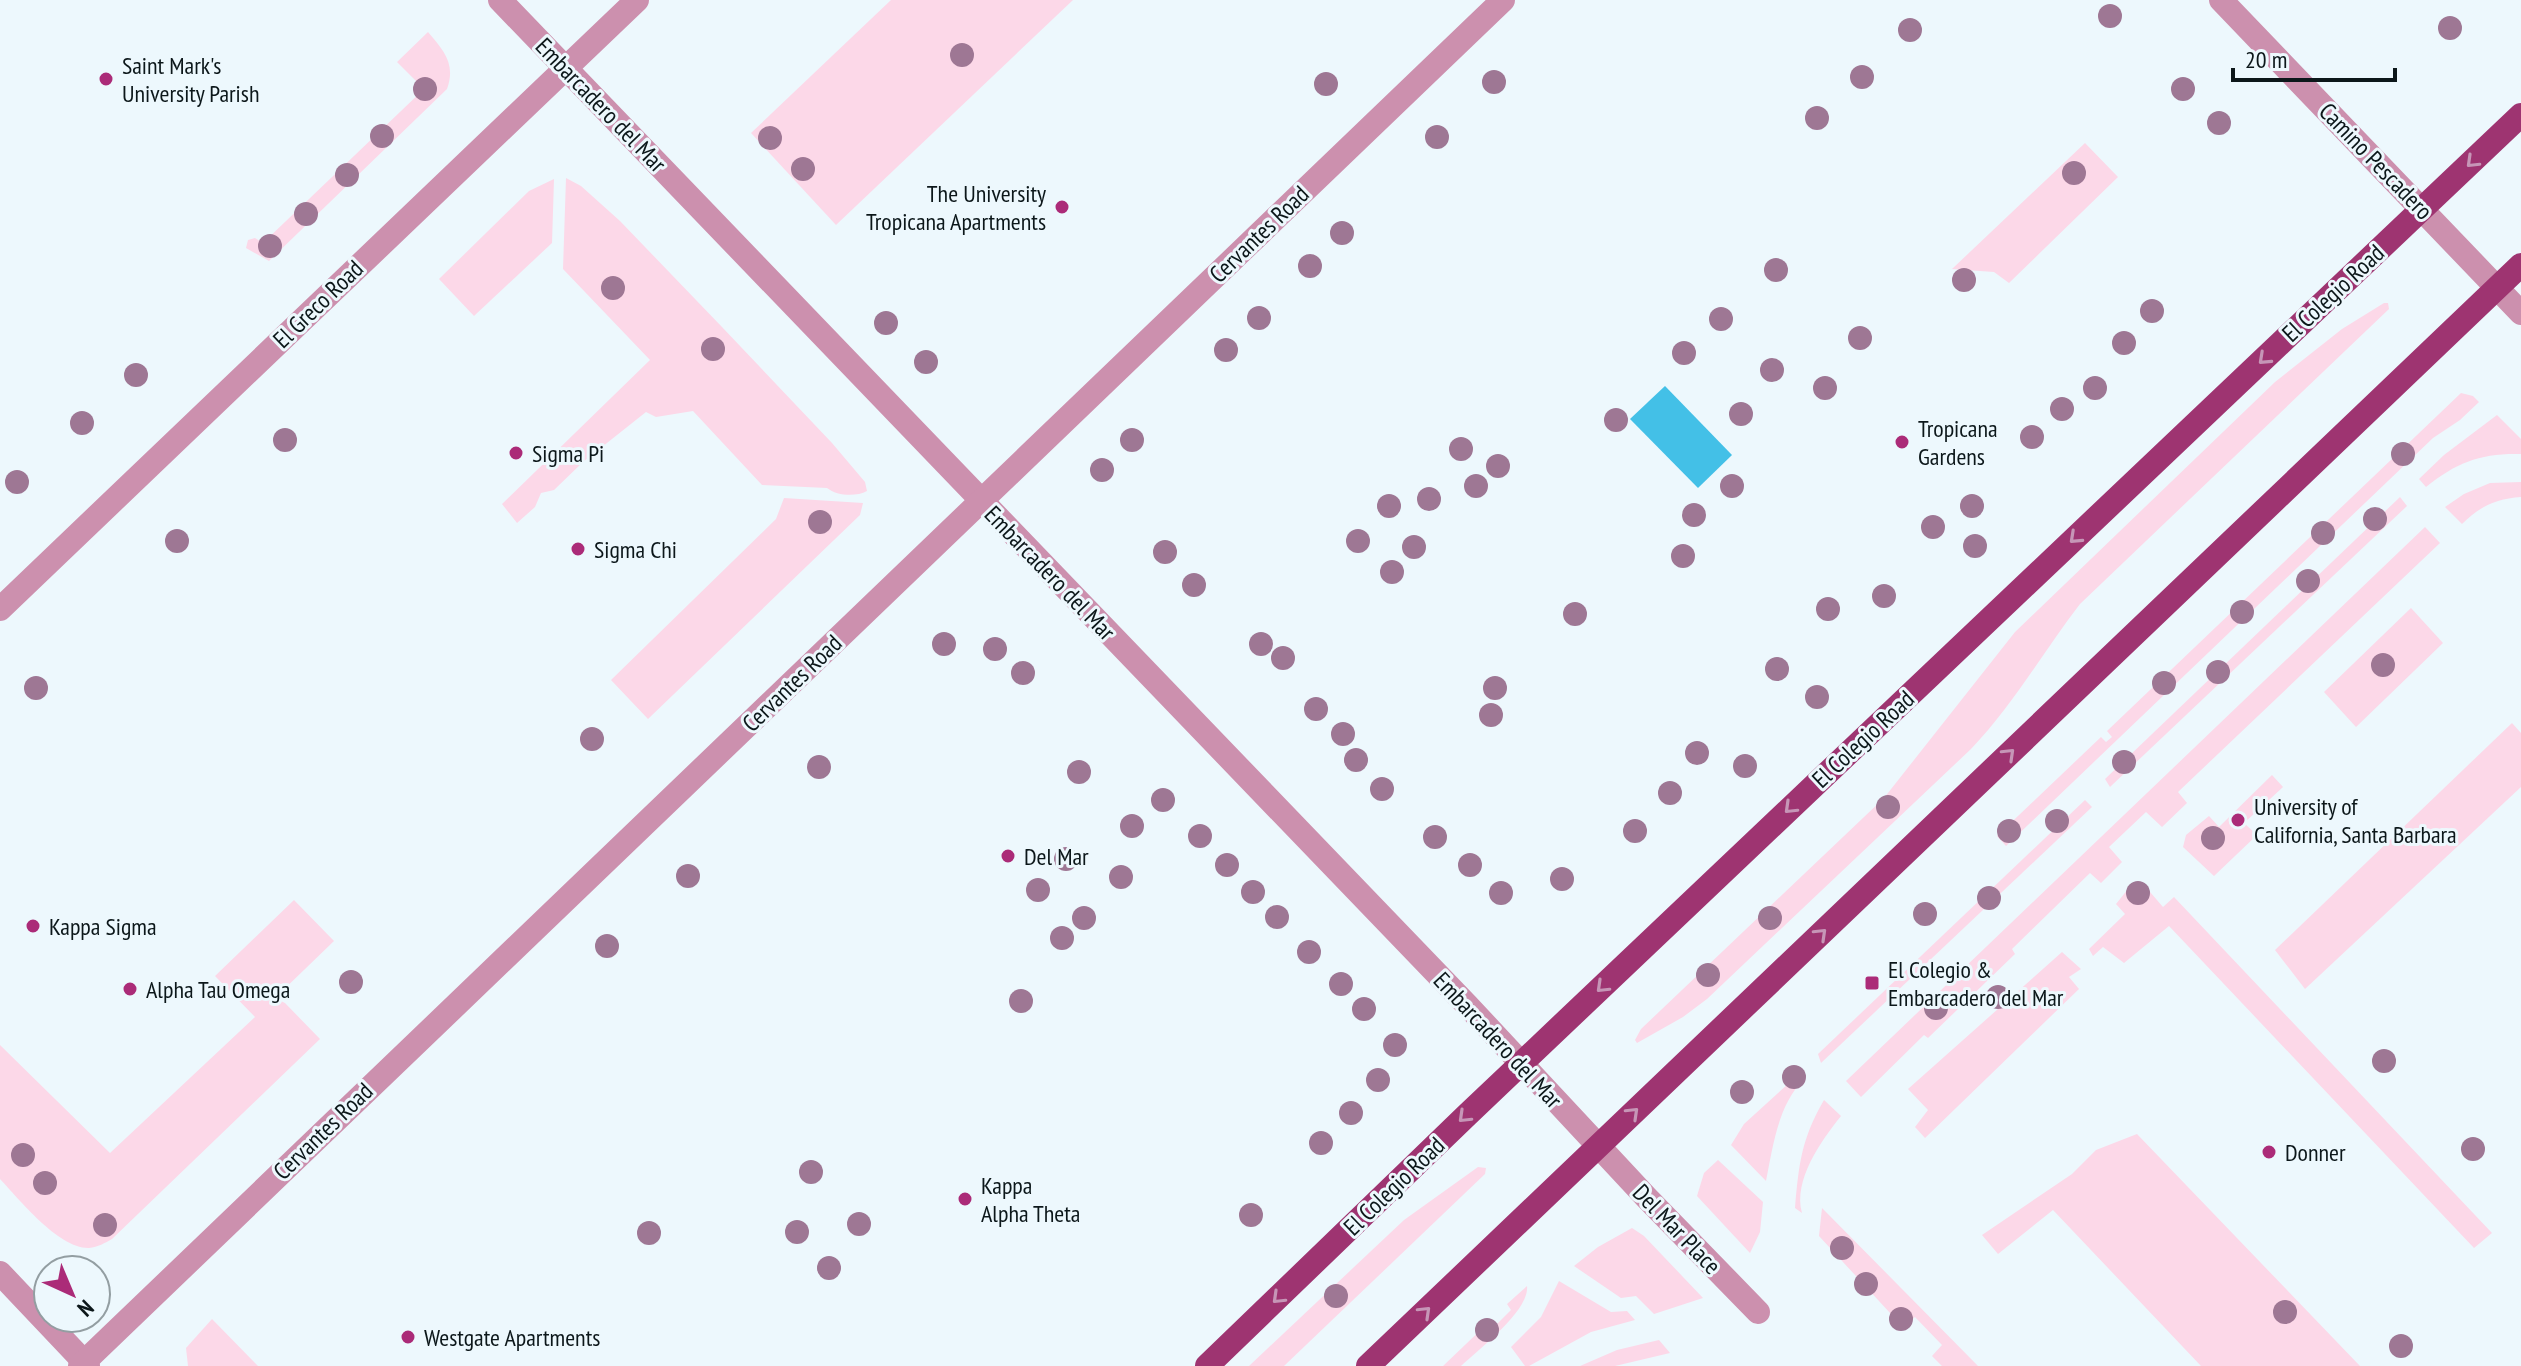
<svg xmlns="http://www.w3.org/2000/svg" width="2521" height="1366" viewBox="0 0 2521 1366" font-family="'PT Sans Narrow',sans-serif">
	<rect width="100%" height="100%" fill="#edf8fd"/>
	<g fill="#fcd8e8">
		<path d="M 891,0 L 1073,0 L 836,225 L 751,133 Z"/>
		<path d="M 428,32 C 444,51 456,64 447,89 L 269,261 L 246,248 L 248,240 L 255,238 L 263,243 L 424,89 L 397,62 Z"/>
		<path d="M 2085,143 L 2118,177 L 2009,283 L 1994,272 L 1952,269 Z"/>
		<path d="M 566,178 L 581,186 L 620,221 L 722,327 L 832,443 L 865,482 L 867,491 C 856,497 837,496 827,488 L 762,485 L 693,411 L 656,417 L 646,412 L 583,462 L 554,490 L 541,493 L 535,507 L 517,523 L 502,504 L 650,360 L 563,269 Z"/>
		<path d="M 554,179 L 552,243 L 474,316 L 439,279 L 529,191 Z"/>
		<path d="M 2384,303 L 2388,303 L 2389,309 L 2080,604 C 2043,652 2013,705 1971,749 L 1707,999 L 1683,1017 L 1637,1043 L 1635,1040 L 1641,1029 L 1884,798 L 2015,632 L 2275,382 L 2342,329 Z"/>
		<path d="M 2461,393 L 2473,396 L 2479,402 L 2460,420 L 2433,438 L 2006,846 L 1997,836 L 2101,737 L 2106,742 L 2112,737 L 2107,731 Z"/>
		<path d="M 2497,415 L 2521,439 L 2521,454 C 2481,453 2457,462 2426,487 L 2419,479 L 2444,455 Z"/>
		<path d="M 2490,483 L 2521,482 L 2521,497 C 2496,499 2480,506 2462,524 L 2445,507 L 2464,494 Z"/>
		<path d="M 2400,497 L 2407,506 L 2110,787 L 2105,779 Z"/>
		<path d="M 784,498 L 863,503 L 860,515 L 648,719 L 611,680 L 776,519 Z"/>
		<path d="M 2425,527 L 2440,543 L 2178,792 L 2187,803 L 2162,827 L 2146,812 L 2109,847 L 2122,862 L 2101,883 L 2090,873 L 2012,949 L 2015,954 L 1928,1038 L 1924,1035 L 1861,1097 L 1846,1081 Z"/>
		<path d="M 2411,608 L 2443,643 L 2356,727 L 2324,692 Z"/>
		<path d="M 2512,723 L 2521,733 L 2521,787 L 2305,989 L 2275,950 Z"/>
		<path d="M 2272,775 L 2283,787 L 2244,823 L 2257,835 L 2214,876 L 2183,847 L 2186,835 L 2209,816 L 2219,827 Z"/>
		<path d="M 2085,800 L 2092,807 L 1821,1063 L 1818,1054 Z"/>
		<path d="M 2144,885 L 2163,907 L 2174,897 L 2492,1233 L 2474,1248 L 2169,926 L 2124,963 L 2103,947 L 2093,956 L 2089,949 L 2125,914 L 2116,904 L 2128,889 Z"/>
		<path d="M 294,900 L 334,941 L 275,998 L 285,1003 L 320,1039 L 112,1239 C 105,1243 98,1247 89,1248 C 59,1249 19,1199 0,1179 L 0,1045 L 110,1153 L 255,1017 L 215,976 Z"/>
		<path d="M 2062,952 L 2081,969 L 2069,977 L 2079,989 L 1925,1138 L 1915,1127 L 1928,1110 L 1908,1089 Z"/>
		<path d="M 1800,1073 L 1805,1078 C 1778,1104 1773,1146 1766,1181 L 1731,1145 L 1744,1124 Z"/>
		<path d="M 1824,1100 L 1841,1116 C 1821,1141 1793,1180 1802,1213 L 1795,1208 C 1799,1164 1801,1140 1824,1100 Z"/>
		<path d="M 2137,1134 L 2360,1366 L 2201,1366 L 2053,1210 L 1998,1254 L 1982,1235 L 2072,1174 L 2096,1150 Z"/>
		<path d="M 1718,1160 L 1763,1202 L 1760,1232 L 1750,1253 L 1697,1196 L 1704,1173 Z"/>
		<path d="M 1478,1167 L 1486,1168 L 1485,1174 L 1284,1366 L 1249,1366 L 1404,1220 Z"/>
		<path d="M 1822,1208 L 1978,1366 L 1942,1366 L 1932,1356 L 1942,1345 L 1915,1317 L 1903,1327 L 1819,1236 Z"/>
		<path d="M 1632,1228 L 1644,1236 L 1703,1298 L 1654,1314 L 1636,1296 L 1621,1298 L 1574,1266 L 1598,1247 Z"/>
		<path d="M 1559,1281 L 1611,1312 L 1627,1311 L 1635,1320 L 1591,1332 L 1529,1366 L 1525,1366 L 1511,1347 L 1541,1317 Z"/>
		<path d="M 1527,1286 C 1530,1310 1479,1349 1461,1366 L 1443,1366 L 1489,1322 L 1495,1326 L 1511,1310 L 1507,1304 Z"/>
		<path d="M 212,1319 L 258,1366 L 188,1366 L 186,1348 Z"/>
		<path d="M 1659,1340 L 1670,1353 L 1615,1366 L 1580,1366 L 1617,1350 Z"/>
	</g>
	<path fill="#43c0e7" d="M 1665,386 L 1732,455 L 1698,488 L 1630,419 Z"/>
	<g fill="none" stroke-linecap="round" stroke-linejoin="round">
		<g stroke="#cc90ae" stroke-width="24">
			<path d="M 500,0 L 1467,1005 L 1646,1197 L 1758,1312"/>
			<path d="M 2221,0 L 2521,313"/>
			<path d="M 0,609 L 637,0"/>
			<path d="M 0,1273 L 88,1366"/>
			<path d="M 80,1366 L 1503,0"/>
		</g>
		<g stroke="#9e3471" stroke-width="24">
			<path d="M 1207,1366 L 1467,1115 L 2521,115"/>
			<path d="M 1368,1366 L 2521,265"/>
		</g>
	</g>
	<g fill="#9e7794">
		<circle cx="2110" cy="16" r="12"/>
		<circle cx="2450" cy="28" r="12"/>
		<circle cx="1910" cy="30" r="12"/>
		<circle cx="962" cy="55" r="12"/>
		<circle cx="1862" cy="77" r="12"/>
		<circle cx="1494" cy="82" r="12"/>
		<circle cx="1326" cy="84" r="12"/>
		<circle cx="425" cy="89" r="12"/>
		<circle cx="2183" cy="89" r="12"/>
		<circle cx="1817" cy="118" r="12"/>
		<circle cx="2219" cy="123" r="12"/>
		<circle cx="382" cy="136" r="12"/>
		<circle cx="1437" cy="137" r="12"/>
		<circle cx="770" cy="138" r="12"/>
		<circle cx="803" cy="169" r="12"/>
		<circle cx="2074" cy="173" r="12"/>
		<circle cx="347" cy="175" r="12"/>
		<circle cx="306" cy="214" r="12"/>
		<circle cx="1342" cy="233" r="12"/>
		<circle cx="270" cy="246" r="12"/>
		<circle cx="1310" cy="266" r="12"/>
		<circle cx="1776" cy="270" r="12"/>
		<circle cx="1964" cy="280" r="12"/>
		<circle cx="613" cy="288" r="12"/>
		<circle cx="2152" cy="311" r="12"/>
		<circle cx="1259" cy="318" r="12"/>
		<circle cx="1721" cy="319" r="12"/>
		<circle cx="886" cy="323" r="12"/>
		<circle cx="1860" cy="338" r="12"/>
		<circle cx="2124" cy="343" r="12"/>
		<circle cx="713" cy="349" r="12"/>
		<circle cx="1226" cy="350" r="12"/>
		<circle cx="1684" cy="353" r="12"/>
		<circle cx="926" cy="362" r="12"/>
		<circle cx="1772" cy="370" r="12"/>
		<circle cx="136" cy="375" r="12"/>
		<circle cx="1825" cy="388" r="12"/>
		<circle cx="2095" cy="388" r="12"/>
		<circle cx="2062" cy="409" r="12"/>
		<circle cx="1741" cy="414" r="12"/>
		<circle cx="1616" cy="420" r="12"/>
		<circle cx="82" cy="423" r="12"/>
		<circle cx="2032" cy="437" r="12"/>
		<circle cx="285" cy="440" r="12"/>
		<circle cx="1132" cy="440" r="12"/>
		<circle cx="1461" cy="449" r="12"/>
		<circle cx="2403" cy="454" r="12"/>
		<circle cx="1498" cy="466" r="12"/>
		<circle cx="1102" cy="470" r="12"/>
		<circle cx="17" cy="482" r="12"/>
		<circle cx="1476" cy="486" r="12"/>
		<circle cx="1732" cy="486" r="12"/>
		<circle cx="1429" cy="499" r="12"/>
		<circle cx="1389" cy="506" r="12"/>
		<circle cx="1972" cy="506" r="12"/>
		<circle cx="1694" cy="515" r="12"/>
		<circle cx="2375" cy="519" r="12"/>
		<circle cx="820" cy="522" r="12"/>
		<circle cx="1933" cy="527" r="12"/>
		<circle cx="2323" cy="533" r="12"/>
		<circle cx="177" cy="541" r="12"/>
		<circle cx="1358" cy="541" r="12"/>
		<circle cx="1975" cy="546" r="12"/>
		<circle cx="1414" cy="547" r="12"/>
		<circle cx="1165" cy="552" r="12"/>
		<circle cx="1683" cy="556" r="12"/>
		<circle cx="1392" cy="572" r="12"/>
		<circle cx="2308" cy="581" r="12"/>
		<circle cx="1194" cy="585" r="12"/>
		<circle cx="1884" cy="596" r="12"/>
		<circle cx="1828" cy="609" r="12"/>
		<circle cx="2242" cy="612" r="12"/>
		<circle cx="1575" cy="614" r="12"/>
		<circle cx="944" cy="644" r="12"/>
		<circle cx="1261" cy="644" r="12"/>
		<circle cx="995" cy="649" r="12"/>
		<circle cx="1283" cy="658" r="12"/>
		<circle cx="2383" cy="665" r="12"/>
		<circle cx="1777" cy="669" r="12"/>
		<circle cx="2218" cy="672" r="12"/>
		<circle cx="1023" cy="673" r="12"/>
		<circle cx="2164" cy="683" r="12"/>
		<circle cx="36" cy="688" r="12"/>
		<circle cx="1495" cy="688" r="12"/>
		<circle cx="1817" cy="697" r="12"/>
		<circle cx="1316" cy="709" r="12"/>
		<circle cx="1491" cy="715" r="12"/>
		<circle cx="1343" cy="734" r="12"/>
		<circle cx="592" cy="739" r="12"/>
		<circle cx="1697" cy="753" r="12"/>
		<circle cx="1356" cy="760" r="12"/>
		<circle cx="2124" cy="762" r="12"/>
		<circle cx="1745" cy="766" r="12"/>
		<circle cx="819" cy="767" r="12"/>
		<circle cx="1079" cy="772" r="12"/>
		<circle cx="1382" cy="789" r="12"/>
		<circle cx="1670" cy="793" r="12"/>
		<circle cx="1163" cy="800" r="12"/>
		<circle cx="1888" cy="807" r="12"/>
		<circle cx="2057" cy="821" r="12"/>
		<circle cx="1132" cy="826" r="12"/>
		<circle cx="1635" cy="831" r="12"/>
		<circle cx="2009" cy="831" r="12"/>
		<circle cx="1200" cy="836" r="12"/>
		<circle cx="1435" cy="837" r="12"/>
		<circle cx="2213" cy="838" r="12"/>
		<circle cx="1066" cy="859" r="12"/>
		<circle cx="1227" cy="865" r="12"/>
		<circle cx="1470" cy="865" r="12"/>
		<circle cx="688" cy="876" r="12"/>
		<circle cx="1121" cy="877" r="12"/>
		<circle cx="1562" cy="879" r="12"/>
		<circle cx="1038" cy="890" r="12"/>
		<circle cx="1253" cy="892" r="12"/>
		<circle cx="1501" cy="893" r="12"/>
		<circle cx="2138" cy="893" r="12"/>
		<circle cx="1989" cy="898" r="12"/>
		<circle cx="1925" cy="914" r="12"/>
		<circle cx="1277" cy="917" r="12"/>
		<circle cx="1084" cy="918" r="12"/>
		<circle cx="1770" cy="918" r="12"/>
		<circle cx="1062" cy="938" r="12"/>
		<circle cx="607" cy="946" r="12"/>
		<circle cx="1309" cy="952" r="12"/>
		<circle cx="1708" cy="975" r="12"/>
		<circle cx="351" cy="982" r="12"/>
		<circle cx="1341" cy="984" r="12"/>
		<circle cx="1998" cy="997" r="12"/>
		<circle cx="1021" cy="1001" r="12"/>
		<circle cx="1936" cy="1008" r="12"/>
		<circle cx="1364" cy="1009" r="12"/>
		<circle cx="1395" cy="1045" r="12"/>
		<circle cx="2384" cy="1061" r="12"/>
		<circle cx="1794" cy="1077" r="12"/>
		<circle cx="1378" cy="1080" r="12"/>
		<circle cx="1742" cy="1092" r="12"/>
		<circle cx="1351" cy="1113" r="12"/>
		<circle cx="1321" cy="1143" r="12"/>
		<circle cx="2473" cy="1149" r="12"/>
		<circle cx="23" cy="1155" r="12"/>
		<circle cx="811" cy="1172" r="12"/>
		<circle cx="45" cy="1183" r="12"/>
		<circle cx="1251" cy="1215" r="12"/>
		<circle cx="859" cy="1224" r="12"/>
		<circle cx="105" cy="1225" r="12"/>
		<circle cx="797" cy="1232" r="12"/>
		<circle cx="649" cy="1233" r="12"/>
		<circle cx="1842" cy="1248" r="12"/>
		<circle cx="829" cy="1268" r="12"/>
		<circle cx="1866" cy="1284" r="12"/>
		<circle cx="1336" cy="1296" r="12"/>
		<circle cx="2285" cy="1312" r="12"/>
		<circle cx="1901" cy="1319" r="12"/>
		<circle cx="1487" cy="1330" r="12"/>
		<circle cx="2401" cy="1346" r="12"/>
	</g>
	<defs><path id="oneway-chevron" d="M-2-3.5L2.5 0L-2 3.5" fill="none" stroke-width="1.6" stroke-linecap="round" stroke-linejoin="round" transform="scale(2)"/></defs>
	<g stroke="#c696b7">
		<use href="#oneway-chevron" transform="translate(2472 162) rotate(136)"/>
		<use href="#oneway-chevron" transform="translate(2264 359) rotate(137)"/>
		<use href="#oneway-chevron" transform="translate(2075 538) rotate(137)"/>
		<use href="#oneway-chevron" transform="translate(2009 754) rotate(-44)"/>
		<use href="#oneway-chevron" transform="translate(1790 808) rotate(136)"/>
		<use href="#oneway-chevron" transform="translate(1821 934) rotate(-44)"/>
		<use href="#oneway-chevron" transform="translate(1602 987) rotate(136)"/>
		<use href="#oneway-chevron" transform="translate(1633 1113) rotate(-44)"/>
		<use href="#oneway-chevron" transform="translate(1464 1117) rotate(136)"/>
		<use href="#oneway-chevron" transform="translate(1278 1298) rotate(136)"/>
		<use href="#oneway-chevron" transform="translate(1425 1312) rotate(-44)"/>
	</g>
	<g fill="#ab2b78" stroke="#edf8fd" stroke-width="3">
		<circle cx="106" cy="79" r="8"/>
		<circle cx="1062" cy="207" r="8"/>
		<circle cx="1902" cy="442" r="8"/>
		<circle cx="516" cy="453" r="8"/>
		<circle cx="578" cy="549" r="8"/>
		<circle cx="2238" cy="820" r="8"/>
		<circle cx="1008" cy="856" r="8"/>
		<circle cx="33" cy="926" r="8"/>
		<rect x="1864" y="975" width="16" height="16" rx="4"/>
		<circle cx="130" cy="989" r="8"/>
		<circle cx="2269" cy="1152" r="8"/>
		<circle cx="965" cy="1199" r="8"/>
		<circle cx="408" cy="1337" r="8"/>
	</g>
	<g text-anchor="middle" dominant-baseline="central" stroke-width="6" stroke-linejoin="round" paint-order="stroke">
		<g font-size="24" fill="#0c171a" stroke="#edf8fd" text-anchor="start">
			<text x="122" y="65">Saint Mark's<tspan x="122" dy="28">University Parish</tspan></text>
			<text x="1046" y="193" text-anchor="end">The University<tspan x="1046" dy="28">Tropicana Apartments</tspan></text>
			<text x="1918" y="428">Tropicana<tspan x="1918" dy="28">Gardens</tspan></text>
			<text x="532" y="453">Sigma Pi</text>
			<text x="594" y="549">Sigma Chi</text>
			<text x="2254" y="806">University of<tspan x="2254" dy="28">California, Santa Barbara</tspan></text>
			<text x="1024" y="856">Del Mar</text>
			<text x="49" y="926">Kappa Sigma</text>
			<text x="1888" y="969">El Colegio &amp;<tspan x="1888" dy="28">Embarcadero del Mar</tspan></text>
			<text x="146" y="989">Alpha Tau Omega</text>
			<text x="2285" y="1152">Donner</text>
			<text x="981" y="1185">Kappa<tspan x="981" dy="28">Alpha Theta</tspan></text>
			<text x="424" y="1337">Westgate Apartments</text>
		</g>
		<g font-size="24" fill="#0c171a" stroke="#edf8fd">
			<text transform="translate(601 105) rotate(46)">Embarcadero del Mar</text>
			<text transform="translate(2376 161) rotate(46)">Camino Pescadero</text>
			<text transform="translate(1259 234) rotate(-44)">Cervantes Road</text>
			<text transform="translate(2333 293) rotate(-43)">El Colegio Road</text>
			<text transform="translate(318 304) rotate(-44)">El Greco Road</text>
			<text transform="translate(1050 573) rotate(46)">Embarcadero del Mar</text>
			<text transform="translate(792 683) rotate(-44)">Cervantes Road</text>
			<text transform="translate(1863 739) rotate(-43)">El Colegio Road</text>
			<text transform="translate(1498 1040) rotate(47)">Embarcadero del Mar</text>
			<text transform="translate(323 1131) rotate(-44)">Cervantes Road</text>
			<text transform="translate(1394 1186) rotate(-44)">El Colegio Road</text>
			<text transform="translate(1677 1229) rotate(46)">Del Mar Place</text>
		</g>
	</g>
	<g transform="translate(72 1294) rotate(136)"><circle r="38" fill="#edf8fd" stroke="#939ea2" stroke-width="2"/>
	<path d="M0-6L14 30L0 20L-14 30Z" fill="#ab2b78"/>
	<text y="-12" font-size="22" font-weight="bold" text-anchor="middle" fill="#0c171a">N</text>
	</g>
	<path d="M2233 68v12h162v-12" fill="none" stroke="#0c171a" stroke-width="4"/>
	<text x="2245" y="68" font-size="24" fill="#0c171a" stroke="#edf8fd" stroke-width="6" paint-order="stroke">20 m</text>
</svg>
